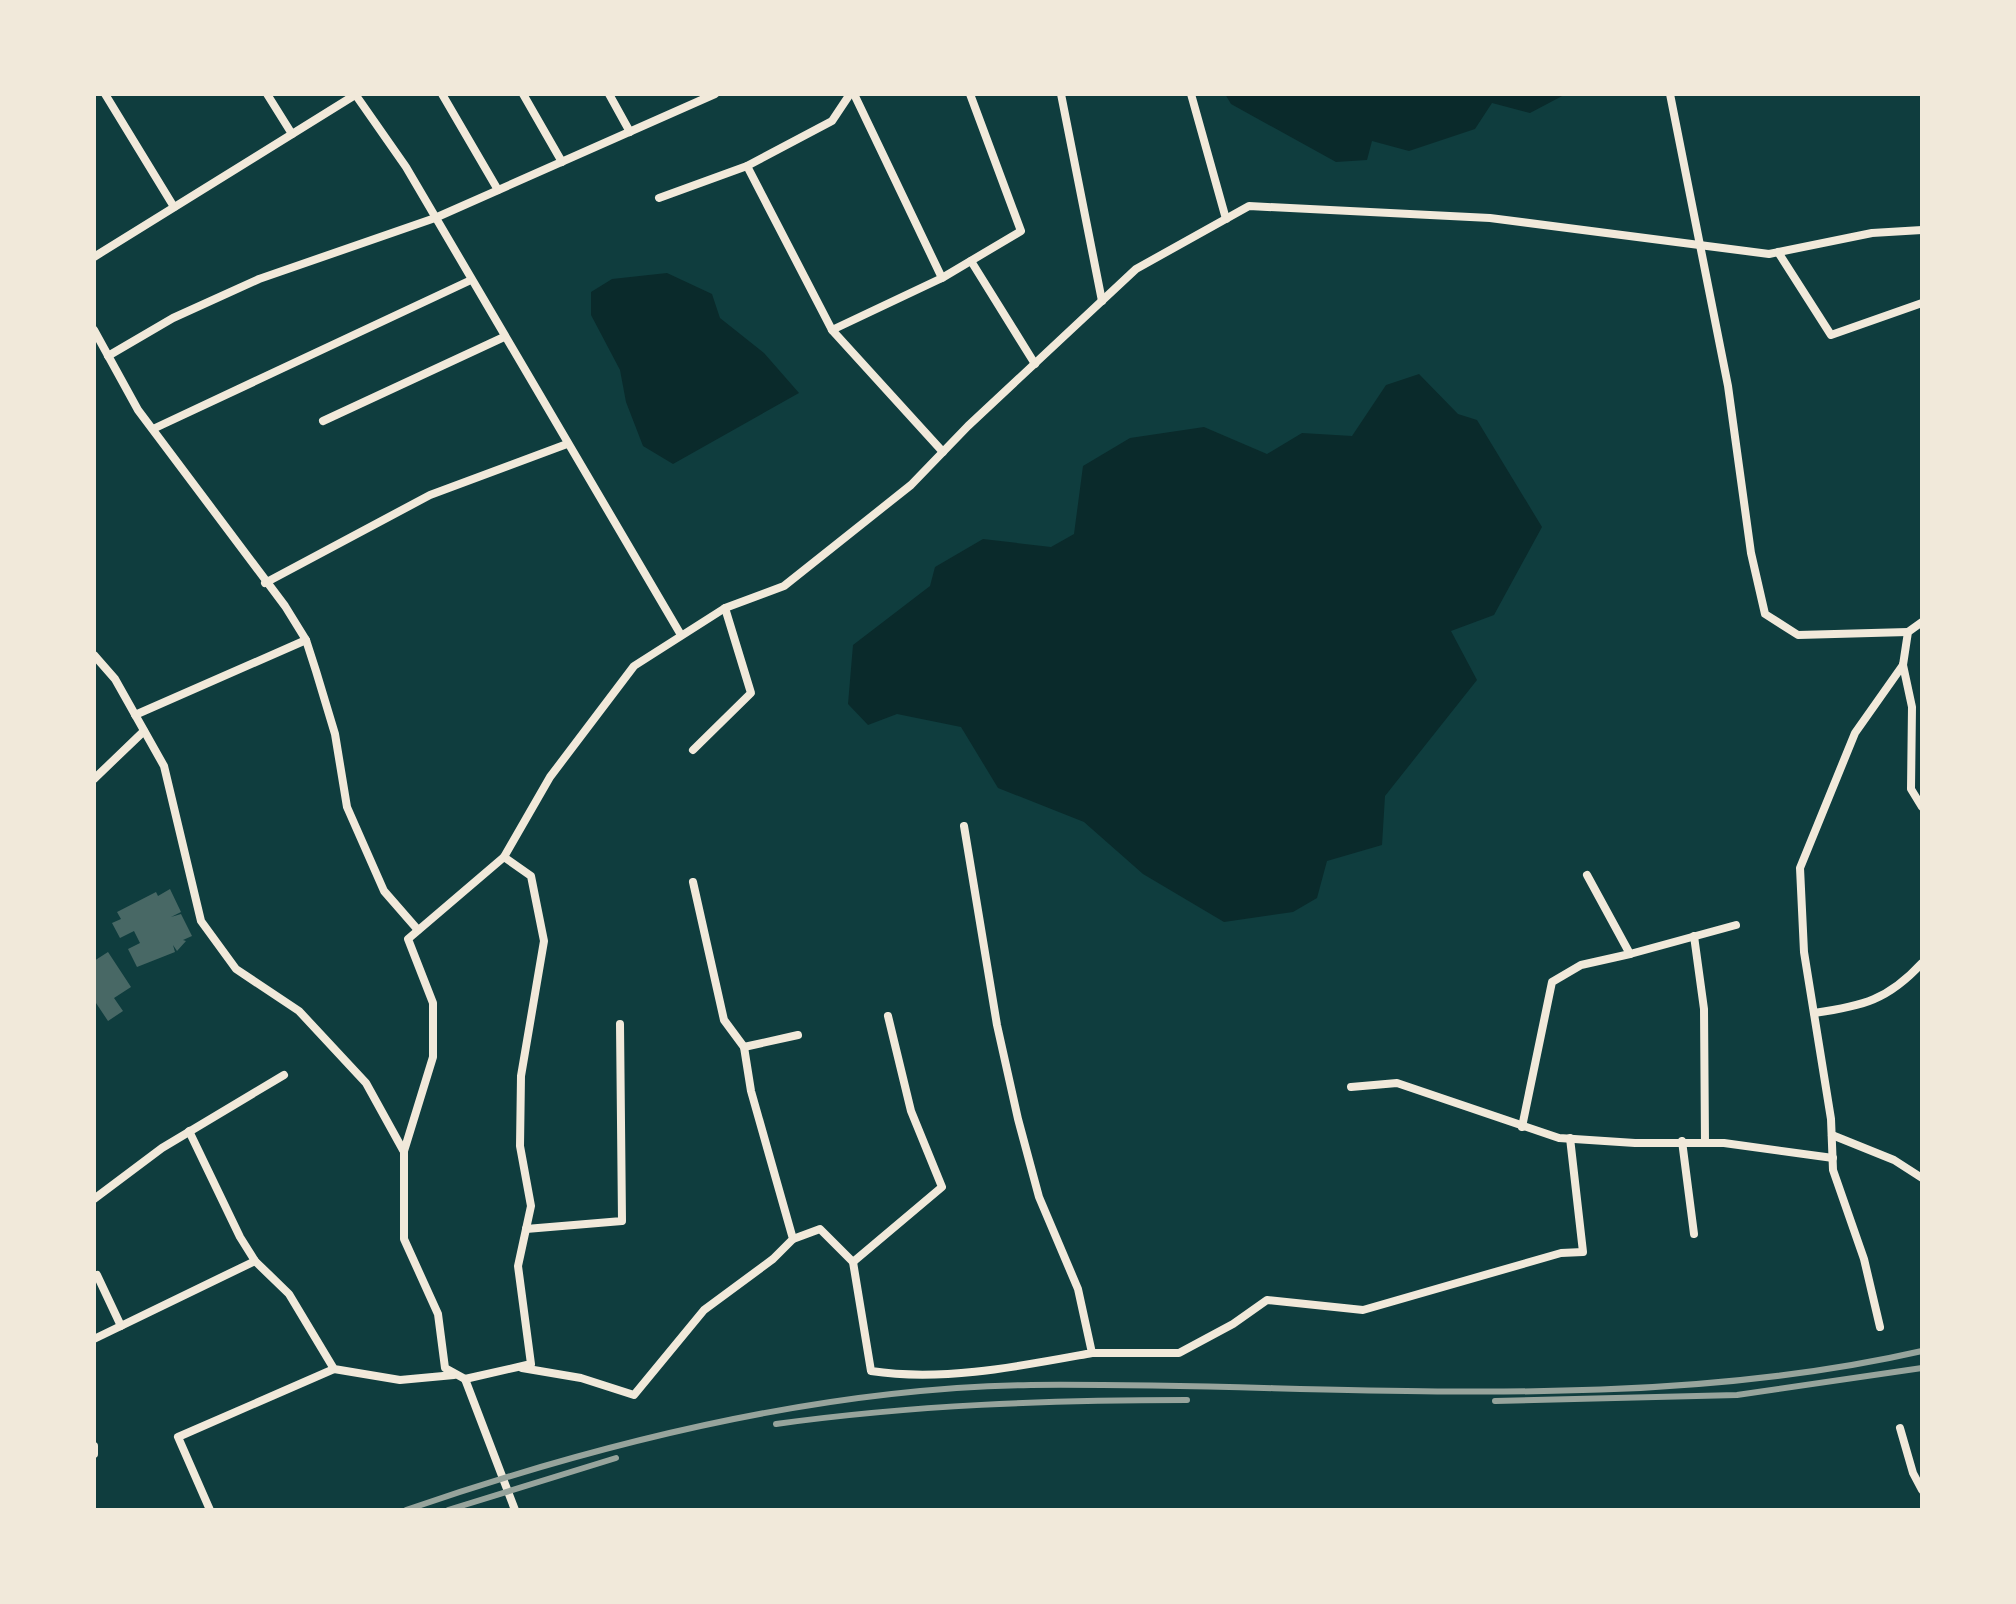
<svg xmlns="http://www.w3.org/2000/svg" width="2016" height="1604" viewBox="0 0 2016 1604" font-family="'Public Sans',sans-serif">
	<rect width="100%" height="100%" fill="#0f3d3e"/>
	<g fill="#0a2a2b">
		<path d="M 1225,94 L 1566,94 L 1530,113 L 1492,103 L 1475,129 L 1409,151 L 1372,141 L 1367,160 L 1336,162 L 1231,104 Z"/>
		<path d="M 667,273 L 712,294 L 720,318 L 764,353 L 799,393 L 673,464 L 643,446 L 626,402 L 620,370 L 591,315 L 591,292 L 612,279 Z"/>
		<path d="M 1419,374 L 1458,414 L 1477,420 L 1542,527 L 1494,615 L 1451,631 L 1477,680 L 1385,796 L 1382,845 L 1327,861 L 1317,898 L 1293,912 L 1224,922 L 1143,874 L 1084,822 L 998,788 L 961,727 L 897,714 L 868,725 L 848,704 L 853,645 L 930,586 L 935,567 L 983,539 L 1051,547 L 1074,534 L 1083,466 L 1130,438 L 1204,427 L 1267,454 L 1302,433 L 1352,436 L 1386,385 Z"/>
	</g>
	<g fill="#486865">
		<path d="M 170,889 L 181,912 L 171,917 L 181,914 L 192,936 L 183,940 L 186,941 L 177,951 L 173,945 L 175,952 L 137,967 L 128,949 L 140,943 L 134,931 L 120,938 L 112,923 L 121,919 L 117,912 L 156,892 L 158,896 Z"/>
		<path d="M 108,952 L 131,987 L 114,998 L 123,1011 L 108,1021 L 94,1000 L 94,961 Z"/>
	</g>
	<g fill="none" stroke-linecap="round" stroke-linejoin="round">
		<g stroke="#f1e9da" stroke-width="8">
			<path d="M 105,94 L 174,207"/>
			<path d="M 267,94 L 292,134"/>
			<path d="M 355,94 L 406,167 L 681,635"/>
			<path d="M 442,94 L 498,190"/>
			<path d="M 523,94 L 562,162"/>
			<path d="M 609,94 L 630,132"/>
			<path d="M 854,94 L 942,278"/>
			<path d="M 1061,94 L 1102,301"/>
			<path d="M 1191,94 L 1226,219"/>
			<path d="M 1670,94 L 1728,386 L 1751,553 L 1765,614 L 1798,635 L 1908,632"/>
			<path d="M 747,166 L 832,330"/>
			<path d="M 659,198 L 747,166 L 832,121 L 850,94"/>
			<path d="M 1778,252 L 1831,335 L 1922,303"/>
			<path d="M 94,257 L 355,95"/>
			<path d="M 971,261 L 1035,364"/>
			<path d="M 94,330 L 138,410 L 285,606 L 306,640 L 316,671 L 335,734 L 347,807 L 384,891 L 418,930"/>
			<path d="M 108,356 L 173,318 L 259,279 L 435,218 L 715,94"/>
			<path d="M 323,421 L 504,337"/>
			<path d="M 153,429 L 471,280"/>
			<path d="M 943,452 L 832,330 L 942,278 L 1021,231 L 970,94"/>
			<path d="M 265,583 L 430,495 L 567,444"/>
			<path d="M 94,655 L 115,679 L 164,766 L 201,921 L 236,969 L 299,1011 L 366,1083 L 403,1150"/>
			<path d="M 1903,665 L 1912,707 L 1911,789 L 1922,807"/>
			<path d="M 135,715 L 306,640"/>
			<path d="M 693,750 L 751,693 L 725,608"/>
			<path d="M 94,779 L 144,731"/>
			<path d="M 1587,875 L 1630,954 L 1736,925"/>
			<path d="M 1694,936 L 1704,1009 L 1705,1142"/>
			<path d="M 1814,1013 C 1863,1006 1888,1000 1922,963"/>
			<path d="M 744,1047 L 798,1035"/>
			<path d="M 1351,1087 L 1397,1083 L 1559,1138 L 1635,1143 L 1724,1143 L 1833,1158"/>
			<path d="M 1522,1127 L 1552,982 L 1581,965 L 1630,954"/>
			<path d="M 189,1131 L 240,1237 L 255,1261 L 289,1294 L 334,1369 L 400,1380 L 454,1375"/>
			<path d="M 1832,1135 L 1894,1160 L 1922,1178"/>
			<path d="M 1682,1141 L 1694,1234"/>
			<path d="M 94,1199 L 162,1148 L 284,1075"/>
			<path d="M 526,1229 L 622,1221 L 620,1024"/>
			<path d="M 793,1239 L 820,1229 L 853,1262 L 871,1371 C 943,1382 1021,1366 1092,1353 L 1078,1289 L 1039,1197 L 1018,1119 L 997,1025 L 964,826"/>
			<path d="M 853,1262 L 942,1187 L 911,1111 L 888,1016"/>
			<path d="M 97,1275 L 121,1326"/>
			<path d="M 1880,1327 L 1864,1259 L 1833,1170 L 1831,1119 L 1804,952 L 1800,868 L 1855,733 L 1903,665 L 1908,632 L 1922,622"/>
			<path d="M 94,1339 L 255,1261"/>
			<path d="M 1092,1353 L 1179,1353 L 1233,1324 L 1267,1300 L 1363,1310 L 1561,1253 L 1583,1252 L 1570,1138"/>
			<path d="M 522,1368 L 581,1378 L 634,1395 L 704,1310 L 773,1259 L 793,1239 L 751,1091 L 744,1047 L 724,1020 L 693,882"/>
			<path d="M 465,1379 L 531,1364 L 518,1266 L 531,1206 L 520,1146 L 521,1076 L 544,941 L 531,876 L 504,857"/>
			<path d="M 1900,1428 L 1913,1473 L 1922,1490"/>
			<path d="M 94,1446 L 94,1454"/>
			<path d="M 210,1510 L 178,1437 L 334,1369"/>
			<path d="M 515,1510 L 465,1379 L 445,1368 L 438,1314 L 404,1239 L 404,1151 L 433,1057 L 433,1003 L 408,939 L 504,857 L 550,777 L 634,666 L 725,608 L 784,586 L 911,485 L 968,426 L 1136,269 L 1249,206 L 1490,218 L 1769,254 L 1872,233 L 1922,230"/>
		</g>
		<g stroke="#97a49c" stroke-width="6">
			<path d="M 1495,1401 L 1737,1395 L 1922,1368"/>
			<path d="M 776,1424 C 913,1405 1049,1400 1187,1400"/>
			<path d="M 406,1510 C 603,1442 820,1388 1031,1385 C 1325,1382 1633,1417 1922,1351"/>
			<path d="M 448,1510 L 616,1458"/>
		</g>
	</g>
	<rect width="2016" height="1604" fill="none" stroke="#f1e9da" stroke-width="192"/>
</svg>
